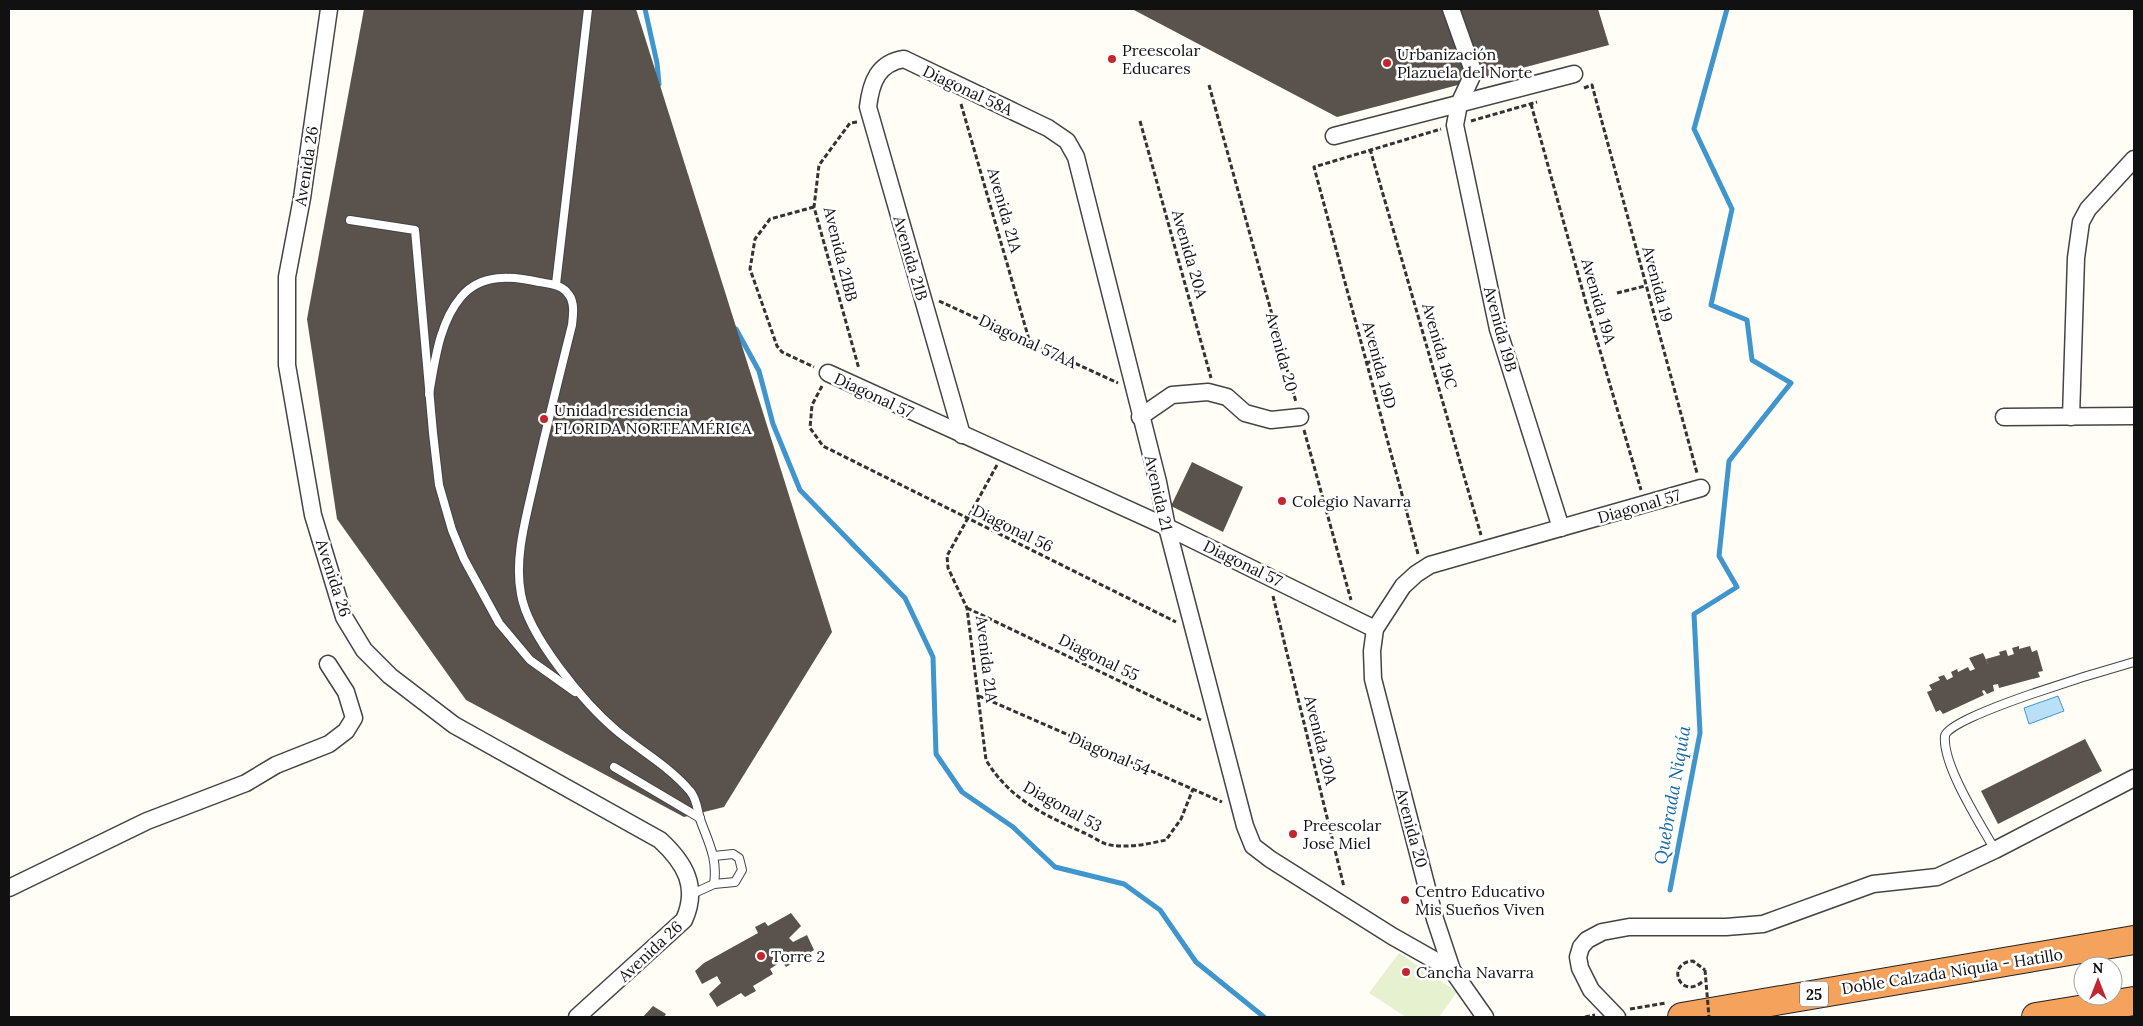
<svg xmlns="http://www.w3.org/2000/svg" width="2143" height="1026" viewBox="0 0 2143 1026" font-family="Lora,serif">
	<rect width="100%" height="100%" fill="#fffdf5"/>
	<path fill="#e6f2cf" d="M 1399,953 L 1457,992 L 1439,1017 L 1406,1017 L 1369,993 Z"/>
	<path fill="#b9e0f7" stroke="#3f96cf" d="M 2058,696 L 2064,711 L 2029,724 L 2024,708 Z"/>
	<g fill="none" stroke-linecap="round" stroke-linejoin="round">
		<g stroke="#3f96cf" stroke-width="5">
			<path d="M 645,9 L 657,63 L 659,84"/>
			<path d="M 736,329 L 759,371 L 773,424 L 800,490 L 905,598 L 933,657 L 936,754 L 962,792 L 1013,827 L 1055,867 L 1124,884 L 1160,910 L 1196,962 L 1264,1017"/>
			<path d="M 1670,890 L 1700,733 L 1694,614 L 1737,587 L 1719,556 L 1729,461 L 1791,383 L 1752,360 L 1747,320 L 1711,305 L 1732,209 L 1694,129 L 1727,9"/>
		</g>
	</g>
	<g fill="#5a524d">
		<path d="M 364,9 L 636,9 L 832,632 L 724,807 L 684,817 L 466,700 L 337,519 L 307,319 Z"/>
		<path d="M 1132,9 L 1598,9 L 1609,45 L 1337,117 Z"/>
		<path d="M 1192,462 L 1243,487 L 1223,532 L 1171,506 Z"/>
		<path d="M 2019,646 L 2019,649 L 2030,646 L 2032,652 L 2037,650 L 2043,671 L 2038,672 L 2040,677 L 1999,688 L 1998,684 L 1993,685 L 1994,691 L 1987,694 L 1984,690 L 1982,691 L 1984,695 L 1943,714 L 1940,710 L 1936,712 L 1927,692 L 1932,690 L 1929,685 L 1940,680 L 1938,677 L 1944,675 L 1947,680 L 1953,677 L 1951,672 L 1957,669 L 1958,672 L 1968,667 L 1970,671 L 1975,669 L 1969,658 L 1983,653 L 1988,664 L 1986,659 L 2000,655 L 1999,652 L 2006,650 L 2008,656 L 2014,654 L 2012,648 Z"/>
		<path d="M 2085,739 L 2102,771 L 1998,824 L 1981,791 Z"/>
		<path d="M 791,913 L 801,926 L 789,938 L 793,942 L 807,935 L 814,950 L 786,967 L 782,961 L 770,969 L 773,974 L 753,986 L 756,991 L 745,997 L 741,993 L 717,1007 L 709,994 L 721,983 L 717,976 L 702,984 L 695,971 L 704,963 L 758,933 L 755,927 L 765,922 L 768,926 Z"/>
		<path d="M 653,1006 L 666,1014 L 664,1017 L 643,1017 Z"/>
	</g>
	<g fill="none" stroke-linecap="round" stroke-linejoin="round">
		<g stroke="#444" stroke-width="10">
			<g id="lane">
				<path d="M 350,220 L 415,230 L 433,433 L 439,485 L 452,530 L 464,559 L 499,623 L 530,660 L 575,692"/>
				<path d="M 556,284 L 588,9"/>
				<path d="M 429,394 C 435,361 439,323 461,297 C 481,273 512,276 539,282 C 550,284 562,284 569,295 C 575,303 573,316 572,325 C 559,377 546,429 534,482 C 526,518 514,558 521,594 C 528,636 585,704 617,731 C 641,751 670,767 690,791 C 697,799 697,809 700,819 C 708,842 718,858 714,884 L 692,894"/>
				<path d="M 614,767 L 700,818"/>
				<path d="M 1995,850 C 1981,825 1942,765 1945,736 C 1948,716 2109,669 2134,662"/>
				<path d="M 714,884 L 735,882 L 742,870 L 739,858 L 733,854 L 714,856"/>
			</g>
		</g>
		<g stroke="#444" stroke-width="19">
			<g id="street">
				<path d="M 329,9 L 302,198 L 287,277 L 287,365 L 313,515 L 344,617 L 364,650 L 390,676 L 454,725 L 660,840 C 685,863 699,887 684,920 L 577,1017"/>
				<path d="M 1451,9 L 1472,68 L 1472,76 L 1459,104 L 1455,125 L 1498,329 L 1561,528"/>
				<path d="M 1334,136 L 1574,74"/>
				<path d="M 828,373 L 1167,527 L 1375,629"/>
				<path d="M 1140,417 L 1172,395 L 1208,392 L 1227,397 L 1245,413 L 1271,420 L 1300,417"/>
				<path d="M 2004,417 L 2134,416"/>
				<path d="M 2071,417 L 2076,258 L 2081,222 L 2088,209 L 2134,159"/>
				<path d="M 962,435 L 868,107 C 871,82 878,63 904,59 L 1048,128 L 1067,141 L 1076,157 L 1158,482 L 1167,527 L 1245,826 L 1253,846 L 1270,859 L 1392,936 L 1452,970"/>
				<path d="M 9,888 L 147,821 L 246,783 L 276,765 L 329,744 L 346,731 L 354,718 L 346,692 L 328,664"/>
				<path d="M 1485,1017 L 1452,970 L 1435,919 L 1373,679 L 1372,651 L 1375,629 L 1403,586 L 1416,574 L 1430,565 L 1701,488"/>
				<path d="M 1617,1017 L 1591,990 L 1580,968 L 1578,957 L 1581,947 L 1587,940 L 1602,932 L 1629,927 L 1726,927 L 1763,924 L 1873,884 L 1937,877 L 1995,850 L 2134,778"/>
			</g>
		</g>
		<g stroke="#222" stroke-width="30">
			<g id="highway">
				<path d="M 1682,1017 L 2134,940"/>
				<path d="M 2036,1017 L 2134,1001"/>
			</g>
		</g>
		<g stroke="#333" stroke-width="3" stroke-dasharray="5 2.5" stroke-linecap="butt">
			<path d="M 1209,85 L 1296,402"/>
			<path d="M 1584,88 L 1592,85 L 1697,473"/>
			<path d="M 961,104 L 1030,343"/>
			<path d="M 1531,104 L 1586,303 L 1641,490"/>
			<path d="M 1140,121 L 1211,378"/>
			<path d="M 1471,121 L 1537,102"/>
			<path d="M 857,122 L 850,123 L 819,165 L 814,207 L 859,369"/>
			<path d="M 1370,149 L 1481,535"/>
			<path d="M 814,207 L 770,219 L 755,239 L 750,269 L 777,346 L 782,352 L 814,367"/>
			<path d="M 1617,293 L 1645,286"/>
			<path d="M 939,301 L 1118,383"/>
			<path d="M 1366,363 L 1380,359"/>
			<path d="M 822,386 L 812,405 L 810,428 L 823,446 L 1176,622"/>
			<path d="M 1304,430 L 1351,600"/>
			<path d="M 997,465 L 947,556 L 948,568 L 967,608 L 986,760 C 1009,798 1042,814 1082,832 C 1090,835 1098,841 1106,844 C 1126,849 1147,844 1166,840 L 1181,819 L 1193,789"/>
			<path d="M 1418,554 L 1314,167 L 1441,129"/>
			<path d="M 1273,596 L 1344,887"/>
			<path d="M 967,608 L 1201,720"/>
			<path d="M 979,696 L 1222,802"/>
			<path d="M 1702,982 C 1680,1000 1665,963 1693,961 L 1705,970"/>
			<path d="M 1630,1009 L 1666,1003"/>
			<path d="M 1585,1017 L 1595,1015"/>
		</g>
		<use href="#lane" stroke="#fff" stroke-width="8"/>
		<use href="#street" stroke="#fff" stroke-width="16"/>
		<use href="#highway" stroke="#f5a25d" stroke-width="28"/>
		<path stroke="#333" stroke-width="3" stroke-dasharray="5 2.5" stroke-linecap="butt" d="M 1705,970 L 1709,1017"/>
	</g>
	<g fill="#c4262e" stroke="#fff" stroke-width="2">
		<circle cx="1112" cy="59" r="5"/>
		<circle cx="1387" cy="63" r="5"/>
		<circle cx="544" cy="419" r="5"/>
		<circle cx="1282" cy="501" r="5"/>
		<circle cx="1293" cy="834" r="5"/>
		<circle cx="1405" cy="900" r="5"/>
		<circle cx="761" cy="956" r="5"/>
		<circle cx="1406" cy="972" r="5"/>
	</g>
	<g text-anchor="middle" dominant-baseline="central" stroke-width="5" stroke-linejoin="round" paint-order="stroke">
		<rect fill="#fff" stroke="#585858" stroke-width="1" x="1800" y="981.5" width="28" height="25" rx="4"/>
		<g font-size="15" font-weight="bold" fill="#111">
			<text x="1814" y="994">25</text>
		</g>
		<g font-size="16" fill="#111" stroke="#fff" text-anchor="start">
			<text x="1122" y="50">Preescolar<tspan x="1122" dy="18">Educares</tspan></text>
			<text x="1397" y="54">Urbanización<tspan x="1397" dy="18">Plazuela del Norte</tspan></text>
			<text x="554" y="410">Unidad residencia<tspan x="554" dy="18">FLORIDA NORTEAMÉRICA</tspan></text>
			<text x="1292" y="501">Colegio Navarra</text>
			<text x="1303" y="825">Preescolar<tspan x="1303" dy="18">Jose Miel</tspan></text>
			<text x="1415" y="891">Centro Educativo<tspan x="1415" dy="18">Mis Sueños Viven</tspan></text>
			<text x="771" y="956">Torre 2</text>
			<text x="1416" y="972">Cancha Navarra</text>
		</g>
		<g font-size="16" fill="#111" stroke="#fff">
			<text transform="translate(968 90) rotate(25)">Diagonal 58A</text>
			<text transform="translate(306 166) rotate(-81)">Avenida 26</text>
			<text transform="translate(1005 210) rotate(74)">Avenida 21A</text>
			<text transform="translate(841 254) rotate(76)">Avenida 21BB</text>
			<text transform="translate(1190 254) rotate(74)">Avenida 20A</text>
			<text transform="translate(911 258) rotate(74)">Avenida 21B</text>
			<text transform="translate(1658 284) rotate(75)">Avenida 19</text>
			<text transform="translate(1599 301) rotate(74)">Avenida 19A</text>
			<text transform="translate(1501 329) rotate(75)">Avenida 19B</text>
			<text transform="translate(1028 341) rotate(25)">Diagonal 57AA</text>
			<text transform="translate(1440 346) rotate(74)">Avenida 19C</text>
			<text transform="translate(1282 352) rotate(75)">Avenida 20</text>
			<text transform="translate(1380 365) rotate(75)">Avenida 19D</text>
			<text transform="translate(874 395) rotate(25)">Diagonal 57</text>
			<text transform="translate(1159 493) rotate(77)">Avenida 21</text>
			<text transform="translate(1639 506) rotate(-16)">Diagonal 57</text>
			<text transform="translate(1013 528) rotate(26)">Diagonal 56</text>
			<text transform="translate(1243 563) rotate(26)">Diagonal 57</text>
			<text transform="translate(334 578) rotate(72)">Avenida 26</text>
			<text transform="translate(1099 657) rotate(26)">Diagonal 55</text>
			<text transform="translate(987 659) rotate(83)">Avenida 21A</text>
			<text transform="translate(1321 740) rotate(76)">Avenida 20A</text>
			<text transform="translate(1110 753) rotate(23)">Diagonal 54</text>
			<text transform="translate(1063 806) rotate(29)">Diagonal 53</text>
			<text transform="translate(1412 828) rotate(75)">Avenida 20</text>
			<text transform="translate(650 951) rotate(-43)">Avenida 26</text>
			<text transform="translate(1952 971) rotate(-9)">Doble Calzada Niquia - Hatillo</text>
		</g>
		<g font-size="18" font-style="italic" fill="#1768a6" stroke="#fff">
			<text transform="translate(1672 795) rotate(-80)">Quebrada Niquía</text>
		</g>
	</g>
	<rect width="2143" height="1026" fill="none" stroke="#111111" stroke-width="20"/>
	<g transform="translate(2098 981)"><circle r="24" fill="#ffffff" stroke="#a0a0a0"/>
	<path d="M0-4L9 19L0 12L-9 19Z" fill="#c4262e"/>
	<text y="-8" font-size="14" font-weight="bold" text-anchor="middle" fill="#111111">N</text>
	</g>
</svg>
